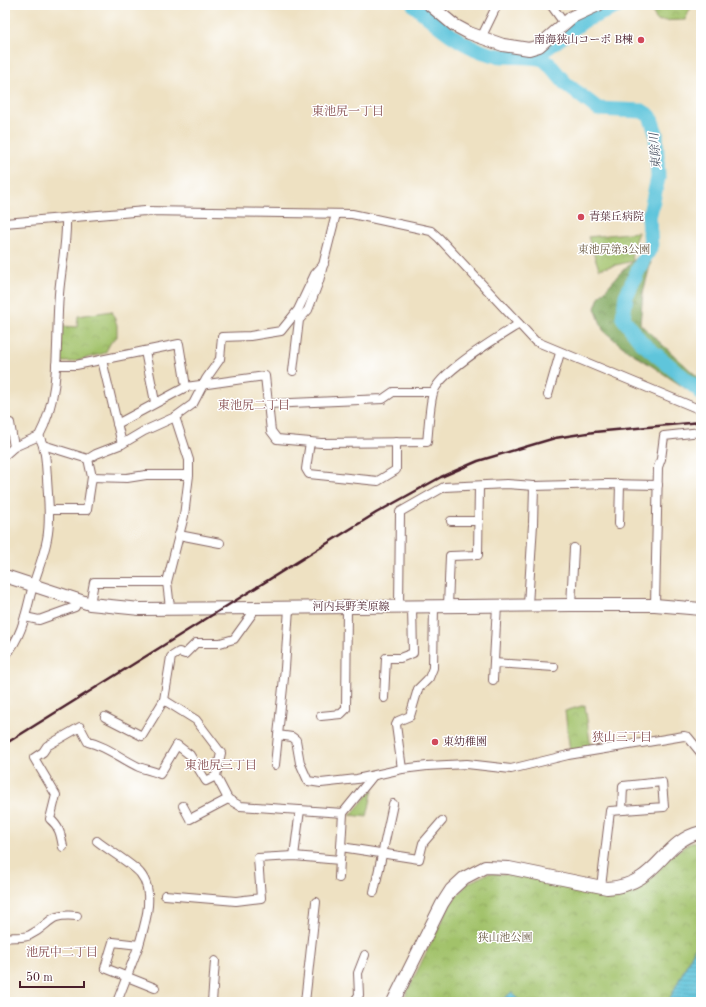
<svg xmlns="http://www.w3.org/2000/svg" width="706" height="1007" viewBox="0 0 706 1007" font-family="'Old Standard TT','Noto Serif JP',serif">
	<defs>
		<pattern id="forest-crowns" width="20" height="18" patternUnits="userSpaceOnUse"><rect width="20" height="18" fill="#81a85e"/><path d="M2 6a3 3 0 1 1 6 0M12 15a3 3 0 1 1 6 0" fill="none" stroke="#6c884e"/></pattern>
		<pattern id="park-crowns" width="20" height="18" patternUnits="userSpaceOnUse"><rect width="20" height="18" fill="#a2c26a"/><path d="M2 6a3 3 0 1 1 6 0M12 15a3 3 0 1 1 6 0" fill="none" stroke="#8da65c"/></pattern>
		<pattern id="water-rules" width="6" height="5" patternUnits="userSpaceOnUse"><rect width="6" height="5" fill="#5ec5db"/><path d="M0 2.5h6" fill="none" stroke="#509fb2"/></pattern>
	</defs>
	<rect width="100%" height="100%" fill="#fff"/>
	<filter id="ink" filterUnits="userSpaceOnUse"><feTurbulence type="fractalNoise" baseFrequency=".025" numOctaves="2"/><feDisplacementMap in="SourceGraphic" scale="8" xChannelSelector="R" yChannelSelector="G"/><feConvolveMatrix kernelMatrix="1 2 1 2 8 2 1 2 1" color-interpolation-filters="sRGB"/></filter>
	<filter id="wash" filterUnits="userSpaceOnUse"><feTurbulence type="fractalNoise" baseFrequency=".012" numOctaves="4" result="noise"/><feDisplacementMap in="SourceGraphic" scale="16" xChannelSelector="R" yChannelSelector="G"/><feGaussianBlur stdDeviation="0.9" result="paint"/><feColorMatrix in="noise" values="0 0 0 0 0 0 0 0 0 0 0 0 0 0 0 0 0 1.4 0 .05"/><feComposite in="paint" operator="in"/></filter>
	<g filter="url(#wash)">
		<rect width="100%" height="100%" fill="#eee1c2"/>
		<path fill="url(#forest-crowns)" stroke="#666444" d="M 641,254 L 651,262 L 643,293 L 640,324 L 701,380 L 701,387 L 688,390 L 623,347 L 603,330 L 595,308 L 599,297 L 620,273 Z"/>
		<g fill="url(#park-crowns)" stroke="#76704a">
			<path d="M 649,5 L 692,5 L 685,20 L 657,21 Z"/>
			<path d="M 638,232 L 631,251 L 633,261 L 599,269 L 588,237 Z"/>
			<path d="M 112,311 L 117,325 L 117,337 L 111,342 L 105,353 L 72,362 L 59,362 L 62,326 L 77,327 L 78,316 Z"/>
			<path d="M 585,705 L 591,749 L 570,752 L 565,711 Z"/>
			<path d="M 373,789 L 367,817 L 350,815 L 351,815 Z"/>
			<path d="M 701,841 L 701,1002 L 402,1002 L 450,904 L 468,883 L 489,873 L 522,876 L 609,895 L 625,892 L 652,878 L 672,855 L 691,842 Z"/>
		</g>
		<g fill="url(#water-rules)" stroke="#547283">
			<path d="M 701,936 L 701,1002 L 668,1002 Z"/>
			<path d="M 512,992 L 520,1002 L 500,1002 Z"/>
		</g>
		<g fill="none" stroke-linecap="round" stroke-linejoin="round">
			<g stroke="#5ec5db" stroke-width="15">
				<path d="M 414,5 C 436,24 464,49 494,55 C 510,58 527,55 543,59 L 548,63 L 566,84 L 598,109 L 642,111 L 650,116 L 656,133 L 658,178 L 649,218 L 651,247 L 642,262 L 626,296 L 623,318 L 642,343 L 700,391 L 701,394"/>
				<path d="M 535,57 L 585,20 L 620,5"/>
			</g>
		</g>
	</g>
	<g filter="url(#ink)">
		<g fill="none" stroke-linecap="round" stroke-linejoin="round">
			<g stroke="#836360" stroke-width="10">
				<g id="street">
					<path d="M 551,5 L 564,23"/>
					<path d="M 481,38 L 497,5"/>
					<path d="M 5,223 L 145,211 L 352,214 L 431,231 L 439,238 L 535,341 L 701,410"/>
					<path d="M 145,351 L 155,402"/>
					<path d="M 102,360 L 122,444"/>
					<path d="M 56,365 L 76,365 L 179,344 L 186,387 L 117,424"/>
					<path d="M 293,371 L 299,320 L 308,310 L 319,281 L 336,214"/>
					<path d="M 186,387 L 265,376 L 271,431 L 277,439 L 321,443 L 427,442 C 429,426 429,408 433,393 C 439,372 500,336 519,324"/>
					<path d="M 548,395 L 560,353"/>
					<path d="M 268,404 L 383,399 L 393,392 L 433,392"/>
					<path d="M 5,423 L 10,423 L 14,447"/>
					<path d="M 310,442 L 306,469 L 309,474 L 378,481 L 396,470 L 396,442"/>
					<path d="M 43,445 L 88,459 L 96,454 L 122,444 L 144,431 L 175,417"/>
					<path d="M 5,455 L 14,447 L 39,436 C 62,393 55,342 59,294 C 61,268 67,244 66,218"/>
					<path d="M 189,475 L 189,460 L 175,417 L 193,404 L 206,379 L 220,359 L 222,337 L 250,336 L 281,331 L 298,310 L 315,274 L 324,264"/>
					<path d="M 92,477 L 127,478 L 146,475 L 189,475 L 184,516 L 167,582 L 170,608"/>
					<path d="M 49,510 L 87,510 L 92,477 L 88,459"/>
					<path d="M 451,521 L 479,521"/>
					<path d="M 619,524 L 620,484"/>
					<path d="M 179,535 L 220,543"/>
					<path d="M 90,604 L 94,582 L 167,582"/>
					<path d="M 528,605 L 533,524 L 534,486"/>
					<path d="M 571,605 L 574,548"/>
					<path d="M 655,605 L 658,467 L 661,459 L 664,436 L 701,432"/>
					<path d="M 448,606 L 450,556 L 478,555 L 479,486"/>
					<path d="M 399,607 L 400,512 L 444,487 L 507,484 L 534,486 L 607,484 L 658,485"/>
					<path d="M 289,608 L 285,668 L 278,735 L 292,737 L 296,740 L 300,763 L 308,781 L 321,783 L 357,779 L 402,769 L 427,766 L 467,764 L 511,769 L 568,755 L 684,736 L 688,737 L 701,753"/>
					<path d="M 25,617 L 39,620 L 75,607 L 78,600"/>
					<path d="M 5,656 C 22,637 26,613 32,589 C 37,572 44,556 47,539 C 51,519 48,498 47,478 C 46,463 46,449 39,436"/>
					<path d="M 494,663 L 554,667"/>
					<path d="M 493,680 L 497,605"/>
					<path d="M 384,698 L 386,658 L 400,658 L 413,653 L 412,607"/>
					<path d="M 164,700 L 171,657 L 179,652 L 185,654 L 196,643 L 220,643 L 234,639 L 252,614 L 253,608"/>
					<path d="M 321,716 L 341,714 L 346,709 L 347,607"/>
					<path d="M 105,717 L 142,736 L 164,700 L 196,720 L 221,753 L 216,776 L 228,799 L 240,806 L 343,813"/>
					<path d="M 275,765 L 278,735"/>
					<path d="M 402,769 L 396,725 L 398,721 L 410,716 L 418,689 L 429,678 L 433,668 L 434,606"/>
					<path d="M 183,806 L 190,819 L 228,799"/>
					<path d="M 97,841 C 108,850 131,863 140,873 C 156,892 145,924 139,945"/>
					<path d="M 63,847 C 61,836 60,827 50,819 L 56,795 L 34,758 L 43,752 L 47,746 L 80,727 L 88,742 C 107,746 121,759 139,767 C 146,770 152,770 160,774 L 177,745 L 190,755 L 206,781 L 216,776"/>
					<path d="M 341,847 L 343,813 L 373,776"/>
					<path d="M 294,856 L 300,810"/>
					<path d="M 340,860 L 341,847 L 419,859 L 423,843 L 442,821"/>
					<path d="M 601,887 L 610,811 L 664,807 L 662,782 L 623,786 L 622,810"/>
					<path d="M 374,892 L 393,804"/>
					<path d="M 165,895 L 236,901 L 261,898 L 258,858 L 294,856 L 340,860 L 339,878"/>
					<path d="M 5,938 C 13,936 23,939 30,935 C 52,924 47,913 77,916"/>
					<path d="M 117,1002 L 139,945 L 113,942 L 105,968 L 155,988"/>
					<path d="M 212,1002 L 215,961"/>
					<path d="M 305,1002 L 316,902"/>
					<path d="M 354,1002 L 359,995 L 358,973 L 365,955"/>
				</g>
			</g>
			<g stroke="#836360" stroke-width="14">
				<g id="secondary">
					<path d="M 430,5 L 454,25 L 469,33 L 503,45 L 529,49 L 539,46 L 572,17 L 598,5"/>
					<path d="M 5,576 L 90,604 L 140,609 L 571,605 L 655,605 L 701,609"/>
					<path d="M 393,1002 L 442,904 L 451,890 L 464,878 L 485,867 L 509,868 L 607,888 C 659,885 660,842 701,832"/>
				</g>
			</g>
			<use href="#street" stroke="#fff" stroke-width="8"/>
			<use href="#secondary" stroke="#fff" stroke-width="12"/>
			<path stroke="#4a1f2b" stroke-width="2.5" d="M 5,744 L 376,513 L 441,477 L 478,461 L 555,438 L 594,432 L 701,422"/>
		</g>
	</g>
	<g fill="#d1495b" stroke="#fff" stroke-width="1.5">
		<circle cx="641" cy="40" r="4"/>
		<circle cx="581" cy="217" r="4"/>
		<circle cx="435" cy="742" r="4"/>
	</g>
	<g text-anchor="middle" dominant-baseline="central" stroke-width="3" stroke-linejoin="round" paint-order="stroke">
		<g font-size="11" fill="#4a1f2b" stroke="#fff" text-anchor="start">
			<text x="633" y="40" text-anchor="end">南海狭山コーポ B棟</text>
			<text x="589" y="217">青葉丘病院</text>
			<text x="443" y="742">東幼稚園</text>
		</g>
		<g font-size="11" fill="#695841" stroke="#fff">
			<text x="614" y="250">東池尻第3公園</text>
			<text x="505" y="938">狭山池公園</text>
		</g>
		<g font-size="11" fill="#4a1f2b" stroke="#fff">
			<text x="351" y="607">河内長野美原線</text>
		</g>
		<g font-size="12" fill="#844b4d" stroke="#fff">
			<text x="348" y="112">東池尻一丁目</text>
			<text x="254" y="406">東池尻二丁目</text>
			<text x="622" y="738">狭山三丁目</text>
			<text x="221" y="766">東池尻三丁目</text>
			<text x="62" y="953">池尻中二丁目</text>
		</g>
		<g font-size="12" font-style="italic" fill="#515969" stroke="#fff">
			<text transform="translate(656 151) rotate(-94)">東除川</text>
		</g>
	</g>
	<rect width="706" height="1007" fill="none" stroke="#fff" stroke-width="20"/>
	<path d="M20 981v6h64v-6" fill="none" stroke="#4a1f2b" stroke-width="2"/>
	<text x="26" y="981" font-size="12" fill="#4a1f2b" stroke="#ffffff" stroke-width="3" paint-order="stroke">50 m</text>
</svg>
